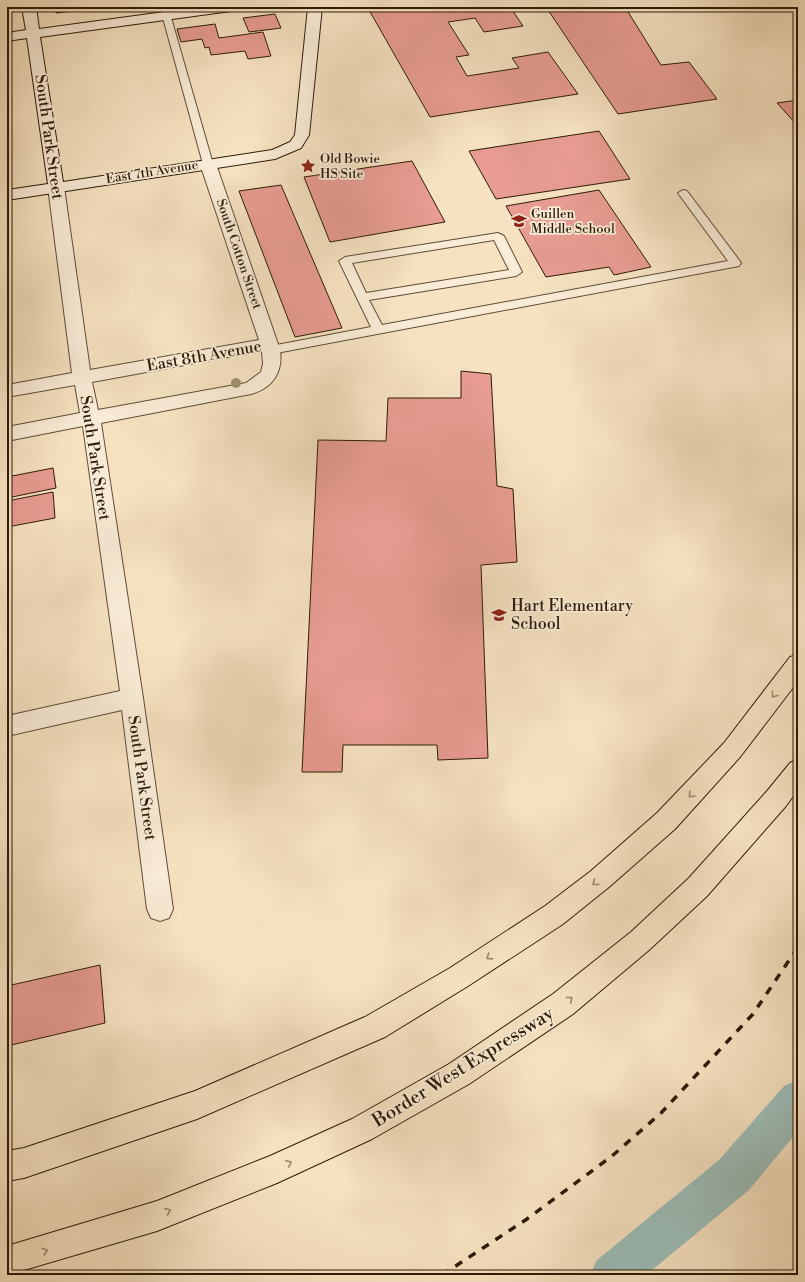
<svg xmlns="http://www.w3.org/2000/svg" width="805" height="1282" viewBox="0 0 805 1282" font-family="'Libre Bodoni',serif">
	<rect width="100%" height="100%" fill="#f6e2c1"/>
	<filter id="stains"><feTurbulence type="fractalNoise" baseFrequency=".005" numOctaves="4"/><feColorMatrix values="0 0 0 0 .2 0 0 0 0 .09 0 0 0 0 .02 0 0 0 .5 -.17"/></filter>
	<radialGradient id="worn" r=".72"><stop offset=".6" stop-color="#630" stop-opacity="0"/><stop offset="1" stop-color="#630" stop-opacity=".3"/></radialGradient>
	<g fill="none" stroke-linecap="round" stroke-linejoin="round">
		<path fill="#9dbdb8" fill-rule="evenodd" d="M 798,1080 L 798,1131 L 749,1190 L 646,1275 L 590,1275 L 597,1260 L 719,1160 L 784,1086 Z"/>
	</g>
	<g fill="#e89c92" stroke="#2d1b08">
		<path d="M 55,7 L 103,7 L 56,13 Z"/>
		<path d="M 388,7 L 510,7 L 523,26 L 484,32 L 475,18 L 448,22 L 469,55 L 456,57 L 467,76 L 519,68 L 512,58 L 548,52 L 578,94 L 430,117 L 369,10 Z"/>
		<path d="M 546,7 L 625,7 L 661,65 L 689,62 L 717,99 L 618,114 Z"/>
		<path d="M 275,14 L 281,28 L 249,32 L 243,18 Z"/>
		<path d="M 215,24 L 219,38 L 263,32 L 271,56 L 248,59 L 245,51 L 211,55 L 209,47 L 205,48 L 202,39 L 181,42 L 177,29 Z"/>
		<path d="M 798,100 L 798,126 L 777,103 Z"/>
		<path d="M 599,131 L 630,179 L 496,199 L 469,151 Z"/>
		<path d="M 412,161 L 445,222 L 330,242 L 304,177 Z"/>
		<path d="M 281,185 L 342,328 L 295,337 L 239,191 Z"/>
		<path d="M 599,190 L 651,267 L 614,275 L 609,267 L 546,277 L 506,206 Z"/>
		<path d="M 461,371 L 491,374 L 497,486 L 513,489 L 517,562 L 481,565 L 488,758 L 438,760 L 437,745 L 343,745 L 342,772 L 302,772 L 318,440 L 386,441 L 388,398 L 461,398 Z"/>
		<path d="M 53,468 L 56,488 L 7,498 L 7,477 Z"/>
		<path d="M 53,492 L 55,518 L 7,527 L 7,501 Z"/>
		<path d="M 100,965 L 105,1023 L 7,1046 L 7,986 Z"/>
	</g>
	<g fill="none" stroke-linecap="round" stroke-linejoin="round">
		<g stroke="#5f4d36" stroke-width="2">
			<g id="lane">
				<path d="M 160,7 L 168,7 L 213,164 L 212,166 L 204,166 L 203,164 Z"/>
				<path d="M 683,190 L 687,191 L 739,260 L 741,263 L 739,266 L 271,354 L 267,353 L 265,350 L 267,347 L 271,346 L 371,327 L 339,261 L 345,257 L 498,233 L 504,236 L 522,272 L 516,276 L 369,300 L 382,325 L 728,261 L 678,193 ZM 494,240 L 509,270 L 366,293 L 352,263 Z"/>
			</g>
		</g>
		<g stroke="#5f4d36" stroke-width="2">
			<path id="street" d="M 208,159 L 213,161 L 216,164 L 280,350 C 283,372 273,388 251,394 L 101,423 L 143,698 L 173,909 L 169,918 L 160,921 L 151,918 L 147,909 L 122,710 L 7,736 L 7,716 L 120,691 L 83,426 L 7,441 L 7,427 L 80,413 L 75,385 L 7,397 L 7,385 L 72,373 L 48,187 L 50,184 L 62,184 L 64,187 L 90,370 L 259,340 L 200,164 L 203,161 ZM 262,351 L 263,364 L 261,372 L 246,383 L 98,410 L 92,382 Z"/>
		</g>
		<g stroke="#2d1b08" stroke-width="2">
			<path id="secondary" d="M 22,7 L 36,7 L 39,29 L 201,7 L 238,7 L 236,10 L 231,11 L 40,37 L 63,182 L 272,150 L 290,142 L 295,135 L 308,7 L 322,7 L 309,135 L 301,148 L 275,159 L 7,200 L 7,190 L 48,184 L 27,38 L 7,41 L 7,33 L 26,30 Z"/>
		</g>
		<g stroke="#2d1b08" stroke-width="2">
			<g id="highway">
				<path d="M 798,655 L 798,681 L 740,757 L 675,829 L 609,887 L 563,924 L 468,986 L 385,1037 L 197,1119 L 24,1178 L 7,1181 L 7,1151 L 24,1148 L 195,1091 L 365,1017 L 450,968 L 545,906 L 591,871 L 657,813 L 724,743 L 790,657 Z"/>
				<path d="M 798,759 L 798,789 L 786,806 L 707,896 L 649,950 L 573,1014 L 469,1084 L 372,1139 L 277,1183 L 157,1231 L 7,1275 L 7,1246 L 157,1201 L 270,1156 L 352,1119 L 449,1064 L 553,994 L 631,932 L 689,878 L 768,790 L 790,763 Z"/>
			</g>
		</g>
		<use href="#lane" fill="#f9ecd7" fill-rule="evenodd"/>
		<use href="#street" fill="#f9ecd7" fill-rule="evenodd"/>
		<use href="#secondary" fill="#f9ecd7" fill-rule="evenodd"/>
		<use href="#highway" fill="#f6e2c1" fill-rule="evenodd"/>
		<path stroke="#2d1b08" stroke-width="3.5" stroke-dasharray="8 8" stroke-linecap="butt" d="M 442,1275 L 527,1219 L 612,1156 L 661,1113 L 753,1014 L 798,947"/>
	</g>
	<circle fill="#a09071" cx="236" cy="383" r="5"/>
	<defs><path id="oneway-chevron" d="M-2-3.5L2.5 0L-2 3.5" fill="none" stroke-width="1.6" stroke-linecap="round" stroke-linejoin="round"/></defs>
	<g stroke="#9c886e">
		<use href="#oneway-chevron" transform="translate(774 695) rotate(127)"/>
		<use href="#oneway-chevron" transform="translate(691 795) rotate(133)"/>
		<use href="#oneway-chevron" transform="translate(595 883) rotate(142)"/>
		<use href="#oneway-chevron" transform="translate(489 957) rotate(147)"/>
		<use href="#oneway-chevron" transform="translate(570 999) rotate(-39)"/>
		<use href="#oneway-chevron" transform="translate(289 1163) rotate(-25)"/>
		<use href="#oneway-chevron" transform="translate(168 1211) rotate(-22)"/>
		<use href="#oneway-chevron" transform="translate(45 1251) rotate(-17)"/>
	</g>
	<defs>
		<g id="sight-bare" transform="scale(1.2)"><path d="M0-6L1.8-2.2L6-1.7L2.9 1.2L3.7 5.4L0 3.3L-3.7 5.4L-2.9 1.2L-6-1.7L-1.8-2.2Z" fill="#8f2418" stroke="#f9ecd7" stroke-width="2.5" paint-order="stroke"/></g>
		<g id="school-bare" transform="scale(1.2)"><path d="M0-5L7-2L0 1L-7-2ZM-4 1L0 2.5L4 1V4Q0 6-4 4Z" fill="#8f2418" stroke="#f9ecd7" stroke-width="2.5" paint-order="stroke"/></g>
	</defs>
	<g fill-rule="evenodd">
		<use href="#sight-bare" x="308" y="166"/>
		<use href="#school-bare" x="519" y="221"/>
		<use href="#school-bare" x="499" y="615"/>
	</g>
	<g text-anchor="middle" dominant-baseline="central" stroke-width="3.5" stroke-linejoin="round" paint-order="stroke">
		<g font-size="13" fill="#2d1b08" stroke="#f9ecd7" text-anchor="start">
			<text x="320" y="159">Old Bowie<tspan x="320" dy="15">HS Site</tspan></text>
			<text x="531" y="214">Guillen<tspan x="531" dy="15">Middle School</tspan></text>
		</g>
		<g font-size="13" fill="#2d1b08" stroke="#f9ecd7">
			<text transform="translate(152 172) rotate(-9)">East 7th Avenue</text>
			<text transform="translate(239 254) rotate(71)">South Cotton Street</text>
		</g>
		<g font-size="16" fill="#2d1b08" stroke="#f9ecd7">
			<text transform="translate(49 137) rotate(82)">South Park Street</text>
			<text transform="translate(204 356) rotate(-10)">East 8th Avenue</text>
			<text transform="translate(95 458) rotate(81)">South Park Street</text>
			<text transform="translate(142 778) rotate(82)">South Park Street</text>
		</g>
		<g font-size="16" fill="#2d1b08" stroke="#f9ecd7" text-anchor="start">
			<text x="511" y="606">Hart Elementary<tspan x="511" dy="18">School</tspan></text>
		</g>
		<g font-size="19" fill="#2d1b08" stroke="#f9ecd7">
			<text transform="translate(463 1067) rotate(-32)">Border West Expressway</text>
		</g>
	</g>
	<rect width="805" height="1282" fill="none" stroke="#f6e2c1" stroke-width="24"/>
	<rect x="8" y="8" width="789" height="1266" fill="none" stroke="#2d1b08" stroke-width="2"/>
	<rect x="12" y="12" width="781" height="1258" fill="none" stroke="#2d1b08"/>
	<rect width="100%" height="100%" filter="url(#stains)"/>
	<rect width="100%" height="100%" fill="url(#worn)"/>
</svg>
